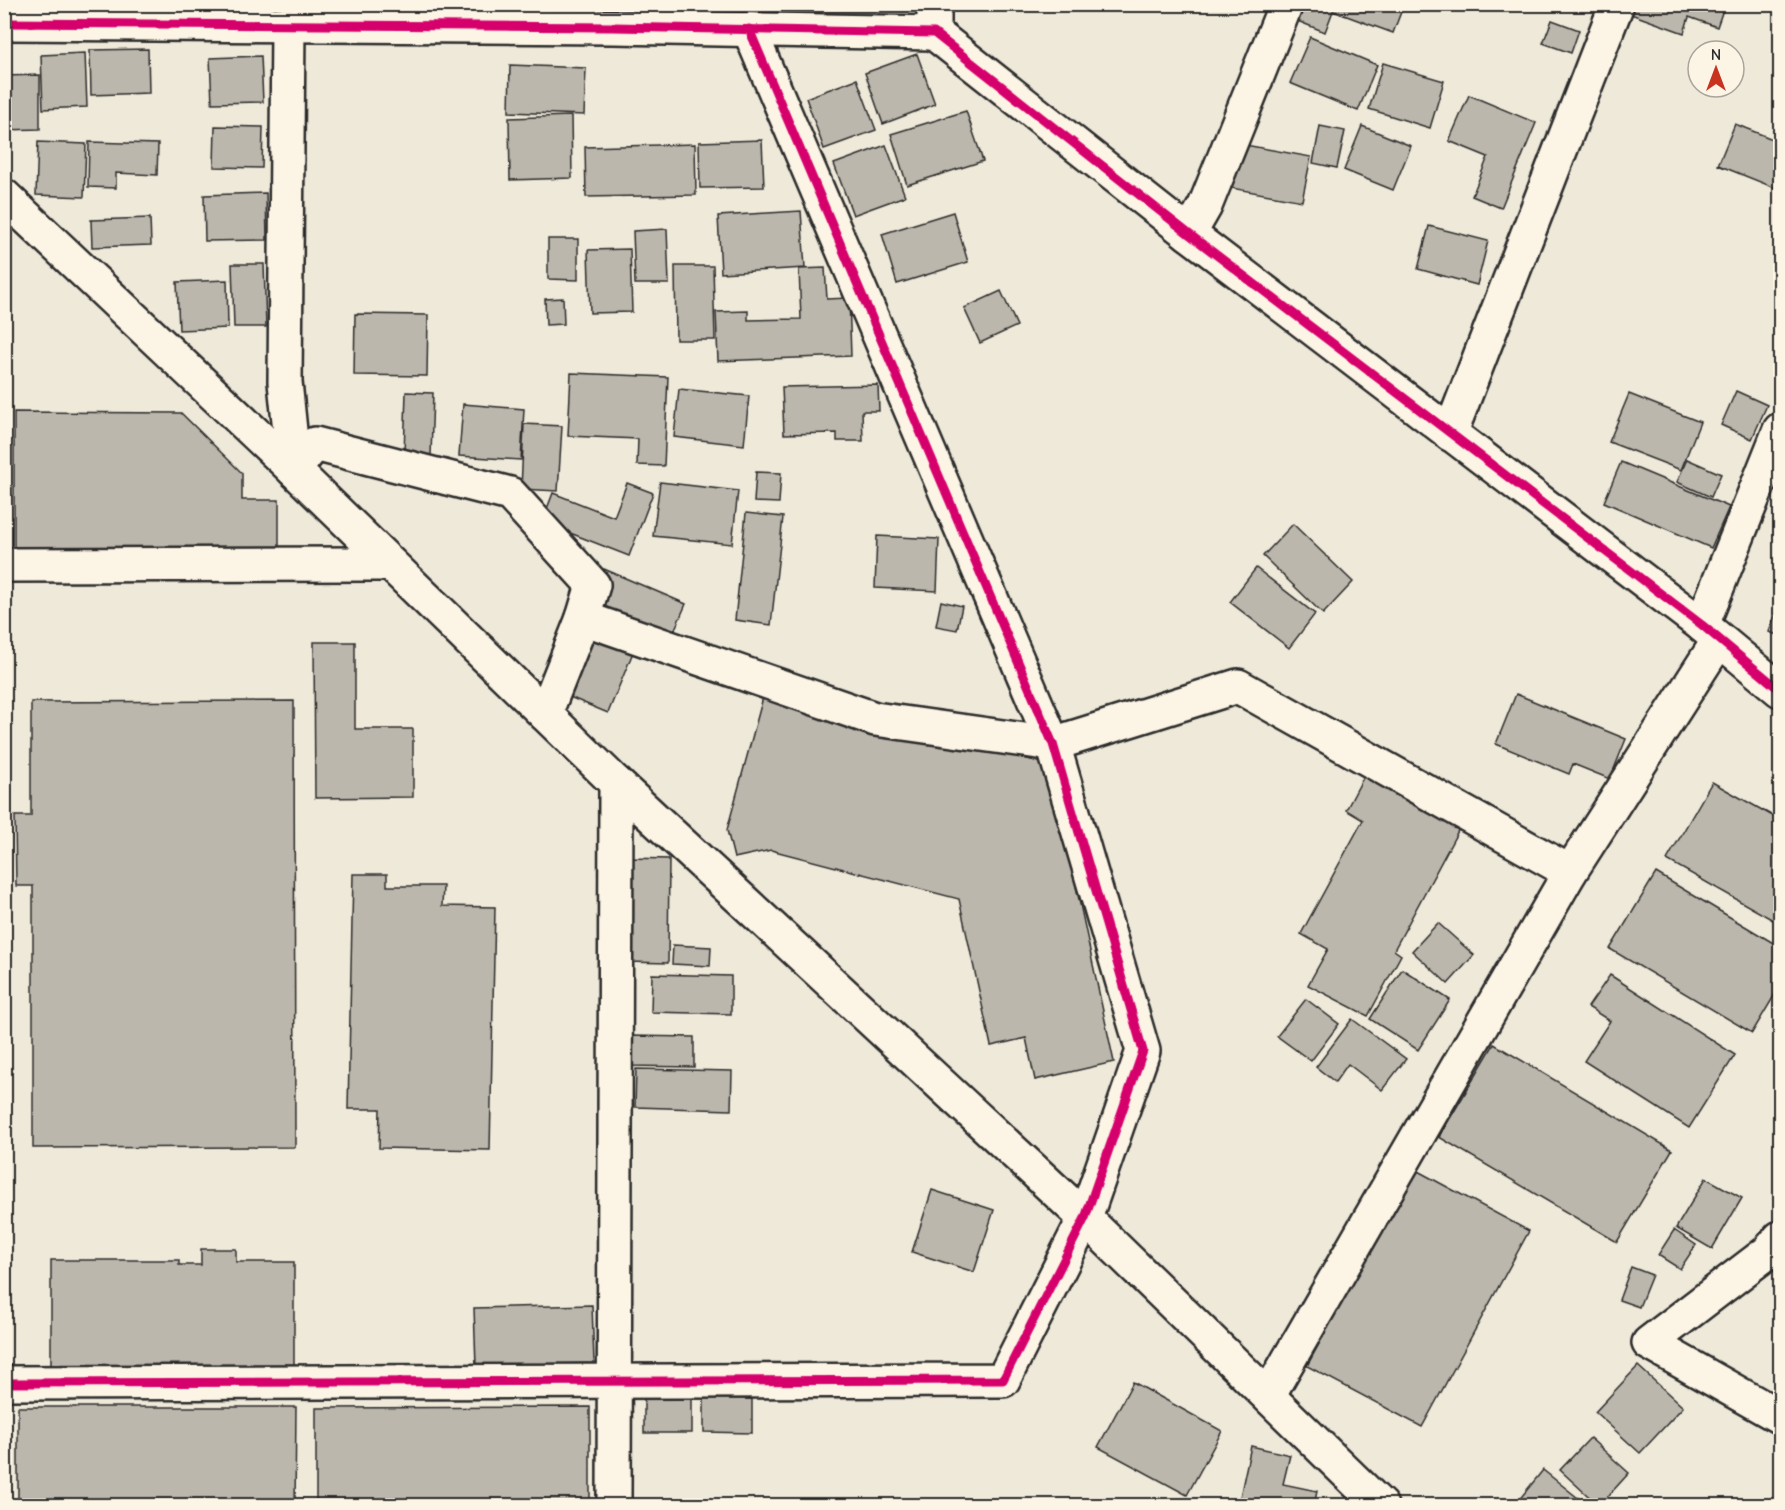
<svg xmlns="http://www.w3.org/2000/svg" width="1785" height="1510" viewBox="0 0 1785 1510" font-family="'Comic Neue',sans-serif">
	<rect width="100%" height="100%" fill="#efe9da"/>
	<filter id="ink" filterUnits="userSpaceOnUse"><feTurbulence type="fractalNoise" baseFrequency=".0167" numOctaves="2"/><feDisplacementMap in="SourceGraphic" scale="12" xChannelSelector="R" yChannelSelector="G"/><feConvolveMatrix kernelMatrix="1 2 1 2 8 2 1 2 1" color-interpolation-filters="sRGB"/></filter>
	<g filter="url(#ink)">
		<g fill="#bcb7ac" stroke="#2b2b2b" stroke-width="1.5">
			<path d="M 1296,4 L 1404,4 L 1393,33 L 1333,11 L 1325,32 L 1290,18 Z"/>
			<path d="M 1631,4 L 1725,4 L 1717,27 L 1689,17 L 1684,33 L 1628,13 Z"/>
			<path d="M 1552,20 L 1579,30 L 1571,53 L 1543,43 Z"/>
			<path d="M 1310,37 L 1377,65 L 1358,111 L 1290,83 Z"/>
			<path d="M 148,49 L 149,93 L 91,95 L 90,50 Z"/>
			<path d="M 85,53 L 87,107 L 43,109 L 41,55 Z"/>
			<path d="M 917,54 L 935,104 L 883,124 L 865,73 Z"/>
			<path d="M 261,56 L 263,102 L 212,103 L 210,58 Z"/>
			<path d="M 1383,63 L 1444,81 L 1430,128 L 1369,109 Z"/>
			<path d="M 510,65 L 586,68 L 584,115 L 509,112 Z"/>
			<path d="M 40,75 L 40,129 L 4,130 L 4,76 Z"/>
			<path d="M 857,79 L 876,130 L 824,149 L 806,98 Z"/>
			<path d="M 1469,95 L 1536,123 L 1501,208 L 1472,196 L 1488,157 L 1449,141 Z"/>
			<path d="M 966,111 L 983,161 L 907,185 L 891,134 Z"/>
			<path d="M 571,116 L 572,178 L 510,180 L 509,118 Z"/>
			<path d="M 1735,124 L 1780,142 L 1780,190 L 1718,165 Z"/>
			<path d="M 215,126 L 263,127 L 262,168 L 214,167 Z"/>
			<path d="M 1320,126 L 1345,131 L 1337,168 L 1313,163 Z"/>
			<path d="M 1362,126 L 1411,146 L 1393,190 L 1344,170 Z"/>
			<path d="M 762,140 L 764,187 L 700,188 L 699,142 Z"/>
			<path d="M 38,142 L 86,144 L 84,197 L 36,195 Z"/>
			<path d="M 89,142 L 158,144 L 157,175 L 116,173 L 116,188 L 88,187 Z"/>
			<path d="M 695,144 L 696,195 L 586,197 L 585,147 Z"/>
			<path d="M 1240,144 L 1311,157 L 1302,201 L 1231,188 Z"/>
			<path d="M 886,145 L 905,196 L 853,215 L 834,164 Z"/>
			<path d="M 266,193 L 267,240 L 205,241 L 204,195 Z"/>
			<path d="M 801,211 L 805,268 L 721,273 L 718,216 Z"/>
			<path d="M 953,212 L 968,262 L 897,284 L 882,234 Z"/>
			<path d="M 150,218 L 151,245 L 92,247 L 91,220 Z"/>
			<path d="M 1429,226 L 1488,241 L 1477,285 L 1418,269 Z"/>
			<path d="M 667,229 L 669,284 L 635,284 L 633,231 Z"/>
			<path d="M 548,239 L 578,239 L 578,280 L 548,279 Z"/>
			<path d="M 630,249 L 632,312 L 590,313 L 588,250 Z"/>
			<path d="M 232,264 L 264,264 L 266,327 L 234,327 Z"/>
			<path d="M 675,266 L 713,266 L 715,340 L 676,340 Z"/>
			<path d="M 825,268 L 827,299 L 849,298 L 851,356 L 718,361 L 716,312 L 748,311 L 748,320 L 801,319 L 799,269 Z"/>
			<path d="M 227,280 L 228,328 L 179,330 L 177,282 Z"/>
			<path d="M 1001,291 L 1017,326 L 980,343 L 964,308 Z"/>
			<path d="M 563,298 L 564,324 L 546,325 L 545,299 Z"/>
			<path d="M 355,314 L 428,315 L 427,376 L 354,375 Z"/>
			<path d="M 571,373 L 668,377 L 664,466 L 637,465 L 638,439 L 568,436 Z"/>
			<path d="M 878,385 L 879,411 L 862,411 L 863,441 L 837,441 L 837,433 L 784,434 L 782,387 Z"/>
			<path d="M 679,389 L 749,396 L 744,445 L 674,437 Z"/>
			<path d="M 1736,391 L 1767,405 L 1752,439 L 1721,425 Z"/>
			<path d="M 406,392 L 433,393 L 431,456 L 404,455 Z"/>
			<path d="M 1629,394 L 1700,422 L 1681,470 L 1609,442 Z"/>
			<path d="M 463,404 L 524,409 L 521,460 L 459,456 Z"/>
			<path d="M 14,412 L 181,413 L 242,473 L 242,500 L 279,500 L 279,549 L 14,549 Z"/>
			<path d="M 524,424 L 562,426 L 558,491 L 521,489 Z"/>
			<path d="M 1687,459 L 1721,474 L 1711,497 L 1677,482 Z"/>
			<path d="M 1621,462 L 1729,507 L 1711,548 L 1604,502 Z"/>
			<path d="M 756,472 L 781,473 L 779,503 L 754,502 Z"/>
			<path d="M 660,482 L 738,491 L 732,544 L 653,536 Z"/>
			<path d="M 627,483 L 653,493 L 629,556 L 542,522 L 553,493 L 614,517 Z"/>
			<path d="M 746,513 L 783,517 L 771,625 L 735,620 Z"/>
			<path d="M 1293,524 L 1353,582 L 1323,614 L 1263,556 Z"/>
			<path d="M 877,536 L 939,539 L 937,591 L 875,588 Z"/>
			<path d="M 1256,568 L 1315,614 L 1289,648 L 1230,602 Z"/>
			<path d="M 604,569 L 686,604 L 671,638 L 590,603 Z"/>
			<path d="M 941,601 L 962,606 L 957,630 L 936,626 Z"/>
			<path d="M 1780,601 L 1780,636 L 1769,632 Z"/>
			<path d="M 586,630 L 634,650 L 608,713 L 560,693 Z"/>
			<path d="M 314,642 L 355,642 L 355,729 L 413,729 L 413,797 L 315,798 Z"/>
			<path d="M 765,690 L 1050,765 L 1114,1062 L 1035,1080 L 1026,1038 L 991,1046 L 959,899 L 771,850 L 734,858 L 727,830 Z"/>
			<path d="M 1516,694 L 1626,739 L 1610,779 L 1573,764 L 1569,774 L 1496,744 Z"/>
			<path d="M 294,701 L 295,1147 L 33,1148 L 33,886 L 16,886 L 15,816 L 31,816 L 31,702 Z"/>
			<path d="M 1364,776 L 1460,827 L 1394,950 L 1401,955 L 1368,1016 L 1308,985 L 1328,949 L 1301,934 L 1363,820 L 1346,810 Z"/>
			<path d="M 1712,782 L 1780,820 L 1780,924 L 1667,860 Z"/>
			<path d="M 628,858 L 669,859 L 668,963 L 627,962 Z"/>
			<path d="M 1656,873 L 1780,947 L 1780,986 L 1752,1033 L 1610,949 Z"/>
			<path d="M 353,874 L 387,874 L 387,886 L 443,886 L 442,906 L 495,907 L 490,1150 L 379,1148 L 380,1109 L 348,1109 Z"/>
			<path d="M 1438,923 L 1474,955 L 1448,984 L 1412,951 Z"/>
			<path d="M 673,945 L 711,947 L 710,966 L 672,964 Z"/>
			<path d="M 1402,969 L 1450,1000 L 1418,1050 L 1370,1019 Z"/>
			<path d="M 652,974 L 731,976 L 731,1014 L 651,1012 Z"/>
			<path d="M 1610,975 L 1735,1055 L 1689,1128 L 1584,1061 L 1610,1021 L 1588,1007 Z"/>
			<path d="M 1306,999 L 1339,1024 L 1311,1061 L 1277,1036 Z"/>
			<path d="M 1352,1019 L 1406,1059 L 1382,1090 L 1348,1064 L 1335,1082 L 1316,1067 Z"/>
			<path d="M 629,1036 L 694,1037 L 694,1067 L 628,1066 Z"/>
			<path d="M 1494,1044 L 1672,1150 L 1617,1242 L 1439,1137 Z"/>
			<path d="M 636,1069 L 732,1071 L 731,1110 L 635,1107 Z"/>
			<path d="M 1414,1169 L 1529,1231 L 1422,1427 L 1307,1366 Z"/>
			<path d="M 1706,1178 L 1742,1198 L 1712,1249 L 1676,1228 Z"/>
			<path d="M 932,1190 L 994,1210 L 974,1272 L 912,1252 Z"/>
			<path d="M 1674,1230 L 1696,1245 L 1680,1269 L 1658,1255 Z"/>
			<path d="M 201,1249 L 236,1249 L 236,1262 L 294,1262 L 294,1370 L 51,1371 L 51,1260 L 179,1260 L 179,1265 L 201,1265 Z"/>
			<path d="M 1631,1267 L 1652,1275 L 1639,1307 L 1619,1300 Z"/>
			<path d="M 592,1305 L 594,1363 L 476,1366 L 474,1308 Z"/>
			<path d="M 1638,1366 L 1683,1407 L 1640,1453 L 1595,1412 Z"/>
			<path d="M 1133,1382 L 1222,1431 L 1187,1495 L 1098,1447 Z"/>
			<path d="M 704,1398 L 752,1399 L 752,1433 L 704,1432 Z"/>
			<rect x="644" y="1399" width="48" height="34"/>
			<path d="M 18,1407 L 296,1407 L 295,1506 L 18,1506 Z"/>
			<path d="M 590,1407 L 590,1506 L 316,1506 L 316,1408 Z"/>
			<path d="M 1590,1438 L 1629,1473 L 1599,1506 L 1560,1470 Z"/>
			<path d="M 1251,1446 L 1290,1455 L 1283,1484 L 1317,1491 L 1314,1506 L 1238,1506 Z"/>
			<path d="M 1543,1470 L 1588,1506 L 1514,1506 Z"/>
		</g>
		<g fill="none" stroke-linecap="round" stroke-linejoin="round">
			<g stroke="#2b2b2b" stroke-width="38">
				<g id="minor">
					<path d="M 934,4 L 934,33"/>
					<path d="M 4,23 L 613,27 L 934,33 L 1189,234 L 1702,625 L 1780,690"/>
					<path d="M 288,25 L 285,382 L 294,470"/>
					<path d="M 1189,234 L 1205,206 L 1286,4"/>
					<path d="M 1450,434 L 1617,4"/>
					<path d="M 294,470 L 315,444 L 510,494 L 593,585 L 583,618 L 545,714"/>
					<path d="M 4,565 L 389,564"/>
					<path d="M 583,618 L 875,719 L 1053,744 L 1238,686 L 1570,872"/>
					<path d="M 1702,625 L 1780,430"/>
					<path d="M 1780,1238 L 1768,1252 L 1649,1343 L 1780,1417"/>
					<path d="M 4,1383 L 1003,1380 L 1085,1218 L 1143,1051 L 1053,744 L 749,29"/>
					<path d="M 1269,1394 L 1570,872 L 1719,640"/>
					<path d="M 614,1506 L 616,783"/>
				</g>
			</g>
			<g stroke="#2b2b2b" stroke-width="38">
				<path id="tertiary" d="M 4,196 L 294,470 L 616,783 L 1085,1218 L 1381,1506"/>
			</g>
			<use href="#minor" stroke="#fcf5e5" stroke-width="33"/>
			<use href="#tertiary" stroke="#fcf5e5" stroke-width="33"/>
			<g stroke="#fcf5e5" stroke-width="13">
				<g id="cycleway">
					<path d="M 4,23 L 613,27 L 934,33 L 1189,234 L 1702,625 L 1780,690"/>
					<path d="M 4,1383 L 1003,1380 L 1085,1218 L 1143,1051 L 1053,744 L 749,29"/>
				</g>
			</g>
			<use href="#cycleway" stroke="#d6006c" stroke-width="9"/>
		</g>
	</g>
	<rect width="1785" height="1510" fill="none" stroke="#fcf5e5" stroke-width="24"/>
	<rect x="12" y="12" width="1761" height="1486" fill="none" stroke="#2b2b2b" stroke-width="2" filter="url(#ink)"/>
	<g transform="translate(1716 69)"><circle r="28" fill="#fcf5e5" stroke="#a8a49b" stroke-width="1.5"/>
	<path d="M0-4.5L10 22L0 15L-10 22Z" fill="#c8321e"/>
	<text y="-9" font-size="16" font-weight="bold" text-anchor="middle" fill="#2b2b2b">N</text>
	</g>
</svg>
